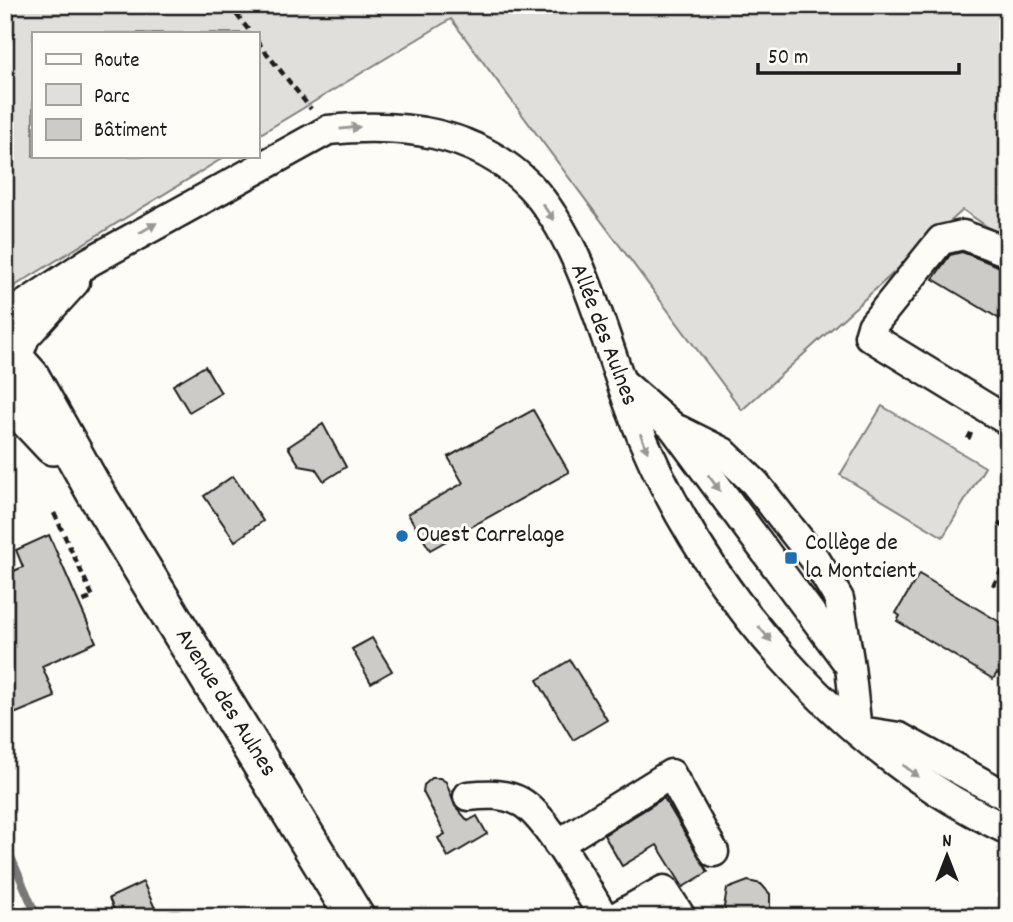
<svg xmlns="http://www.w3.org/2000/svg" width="1013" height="922" viewBox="0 0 1013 922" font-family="Dekko,sans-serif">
	<rect width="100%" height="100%" fill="#fdfcf7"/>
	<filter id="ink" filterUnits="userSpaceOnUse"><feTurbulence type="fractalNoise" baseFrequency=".0143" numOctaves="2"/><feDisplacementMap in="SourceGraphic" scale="14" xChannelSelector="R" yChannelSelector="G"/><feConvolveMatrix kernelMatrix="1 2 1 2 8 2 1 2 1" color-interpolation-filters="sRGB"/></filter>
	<g filter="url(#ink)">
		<g fill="#e0dfdb" stroke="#7e7e7c" stroke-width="2">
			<path d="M 5,5 L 1008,5 L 1008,241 L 963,210 L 742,410 L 451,19 L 257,136 L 257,33 L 33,33 L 33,156 L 226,156 L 5,292 Z"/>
			<path d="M 882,406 L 985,467 L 943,537 L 840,475 Z"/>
		</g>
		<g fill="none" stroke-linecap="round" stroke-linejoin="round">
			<path stroke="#797876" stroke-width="8" d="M 5,843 L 37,917"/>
		</g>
		<g fill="#cccbc8" stroke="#1c1c1c" stroke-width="2">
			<path d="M 962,252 L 1008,270 L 1008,324 L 933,279 L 950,255 Z"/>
			<path d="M 205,366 L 221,393 L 189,412 L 173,385 Z"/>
			<path d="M 533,410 L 569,472 L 430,550 L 408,514 L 463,483 L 448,457 Z"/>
			<path d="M 323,424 L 346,467 L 324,481 L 316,469 L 300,466 L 288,447 Z"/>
			<path d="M 233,476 L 263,521 L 235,541 L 204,496 Z"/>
			<path d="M 49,535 L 96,642 L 42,666 L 55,697 L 14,714 L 5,696 L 5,575 L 23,567 L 16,550 Z"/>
			<path d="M 919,574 L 1008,627 L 1008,679 L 997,673 L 993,679 L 897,621 L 900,616 L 896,613 Z"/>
			<path d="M 372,638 L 392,671 L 371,683 L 352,649 Z"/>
			<path d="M 570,660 L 607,720 L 573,740 L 537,680 Z"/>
			<path d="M 432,778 L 440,778 L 446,782 L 455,806 L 468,821 L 477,816 L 487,834 L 448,857 L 438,838 L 445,834 L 423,792 L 424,785 Z"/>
			<path d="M 664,798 L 708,872 L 683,887 L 657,845 L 622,866 L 604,835 Z"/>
			<path d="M 748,881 L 761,884 L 770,894 L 770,917 L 727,917 L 724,907 L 727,889 Z"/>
			<path d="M 143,882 L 159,917 L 117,917 L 109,898 Z"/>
		</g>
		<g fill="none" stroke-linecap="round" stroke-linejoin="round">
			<g stroke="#1c1c1c" stroke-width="33">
				<g id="minor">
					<path d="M 1008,252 L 963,235 L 941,240 L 872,326 L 869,336 L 1008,421"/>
					<path d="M 5,318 L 89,262 L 328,130 C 401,123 474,130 529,185 C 583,241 605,344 633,415 C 700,588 839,750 1008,830"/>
					<path d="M 16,361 L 25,337 L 75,282"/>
					<path d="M 624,384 L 673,427 L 850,666 L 857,731"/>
					<path d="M 679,430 L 723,452 L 755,483 L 817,562 L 839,599 L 849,660"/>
					<path d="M 860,731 L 899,737 L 1008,797"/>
					<path d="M 468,796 C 487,794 504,793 521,802 C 548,817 586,889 604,917"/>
					<path d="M 558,844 L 671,774 L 714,852"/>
					<path d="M 616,917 L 664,890 L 681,917"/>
				</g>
			</g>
			<g stroke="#1c1c1c" stroke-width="42">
				<g id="major">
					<path d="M 5,348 L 30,376 L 94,490 L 355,917"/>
					<path d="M 5,395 L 53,446"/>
				</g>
			</g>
			<g stroke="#1c1c1c" stroke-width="4.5" stroke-dasharray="7 5" stroke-linecap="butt">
				<path d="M 229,5 L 251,33"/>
				<path d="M 257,41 L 311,109"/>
				<path d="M 968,439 L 973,429"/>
				<path d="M 54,513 L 93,597 L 79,603"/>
				<path d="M 998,523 L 1008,529"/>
				<path d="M 993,586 L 1008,560"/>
				<path d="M 1003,765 L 1008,755"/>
			</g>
			<use href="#minor" stroke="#fdfcf7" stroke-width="28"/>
			<use href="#major" stroke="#fdfcf7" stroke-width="37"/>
		</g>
		<defs><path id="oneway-solid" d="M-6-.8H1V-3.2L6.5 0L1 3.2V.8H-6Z" transform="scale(1.75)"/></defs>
		<g fill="#989794">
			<use href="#oneway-solid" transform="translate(350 128) rotate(-6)"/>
			<use href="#oneway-solid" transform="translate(548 212) rotate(55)"/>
			<use href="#oneway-solid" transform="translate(148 228) rotate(-30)"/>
			<use href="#oneway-solid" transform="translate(644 443) rotate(69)"/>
			<use href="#oneway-solid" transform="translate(714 483) rotate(54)"/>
			<use href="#oneway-solid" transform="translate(765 634) rotate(50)"/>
			<use href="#oneway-solid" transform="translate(911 771) rotate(37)"/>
		</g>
	</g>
	<g fill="#1f6fb2" stroke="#fdfcf7" stroke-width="2.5">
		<circle cx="402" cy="536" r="7"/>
		<rect x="784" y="551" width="14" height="14" rx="3.5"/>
	</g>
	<g text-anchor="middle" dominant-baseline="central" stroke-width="6" stroke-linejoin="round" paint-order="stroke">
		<g font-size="24" fill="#1c1c1c" stroke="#fdfcf7">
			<text transform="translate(603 335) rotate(69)">Allée des Aulnes</text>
			<text transform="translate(225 703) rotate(58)">Avenue des Aulnes</text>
		</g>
		<g font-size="24" fill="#1c1c1c" stroke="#fdfcf7" text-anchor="start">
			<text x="416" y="536">Ouest Carrelage</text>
			<text x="805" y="544">Collège de<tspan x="805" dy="28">la Montcient</tspan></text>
		</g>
	</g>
	<rect width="1013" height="922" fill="none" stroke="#fdfcf7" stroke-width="28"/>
	<rect x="14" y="14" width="985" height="894" fill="none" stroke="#1c1c1c" stroke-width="2.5" filter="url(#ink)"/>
	<rect x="32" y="32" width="228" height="126" fill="#fdfcf7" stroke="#a3a29f" stroke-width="2"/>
	<rect x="46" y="54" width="35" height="10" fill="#fdfcf7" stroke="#a3a29f" stroke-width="2"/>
	<text x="94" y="66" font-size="21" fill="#1c1c1c">Route</text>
	<rect x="46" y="84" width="35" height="21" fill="#e0dfdb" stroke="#a3a29f" stroke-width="2"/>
	<text x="94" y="102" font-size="21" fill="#1c1c1c">Parc</text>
	<rect x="46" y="119" width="35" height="21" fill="#cccbc8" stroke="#a3a29f" stroke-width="2"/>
	<text x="94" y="136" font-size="21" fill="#1c1c1c">Bâtiment</text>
	<g transform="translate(947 856)" stroke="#fdfcf7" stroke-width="5" paint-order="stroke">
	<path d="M0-5L12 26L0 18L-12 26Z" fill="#1c1c1c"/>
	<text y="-10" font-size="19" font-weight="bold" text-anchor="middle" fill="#1c1c1c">N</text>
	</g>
	<path d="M758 63v10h201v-10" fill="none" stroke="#1c1c1c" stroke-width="3.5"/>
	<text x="768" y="63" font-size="21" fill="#1c1c1c" stroke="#fdfcf7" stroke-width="5" paint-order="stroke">50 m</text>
</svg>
